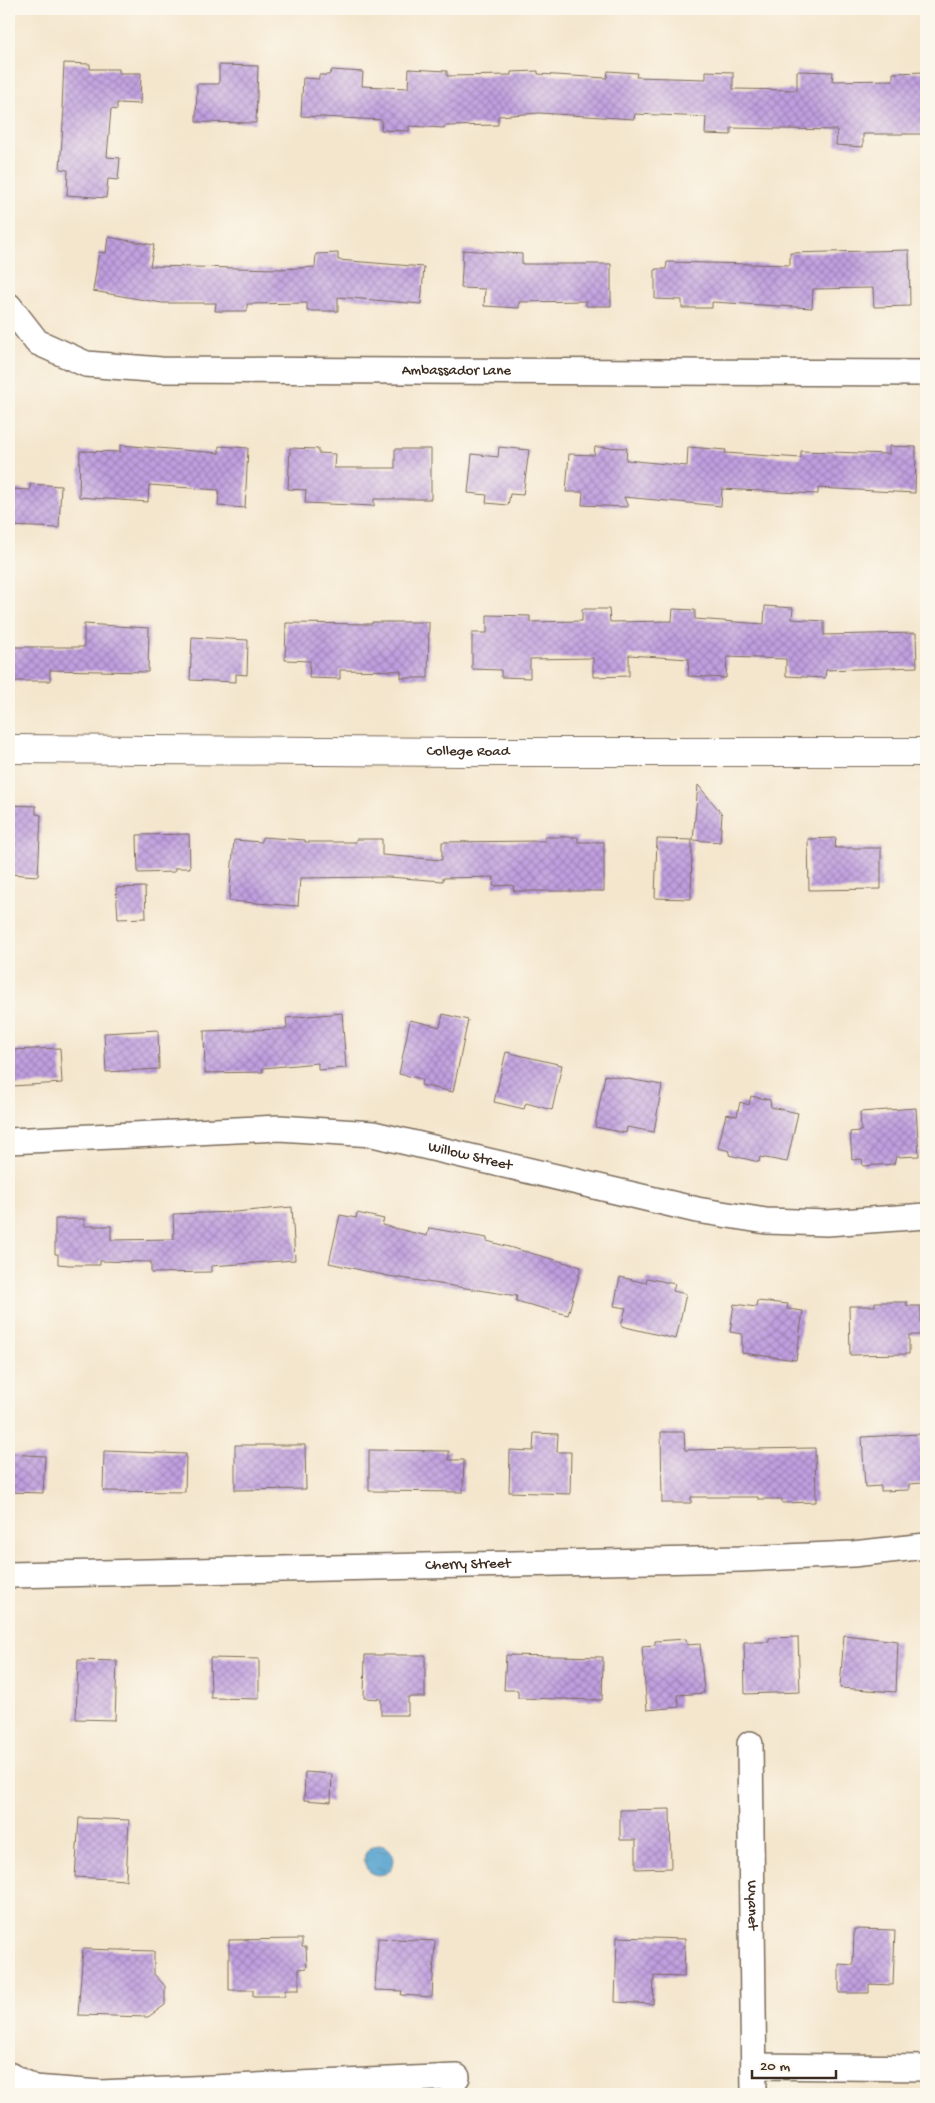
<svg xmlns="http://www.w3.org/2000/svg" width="935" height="2103" viewBox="0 0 935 2103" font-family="'Gochi Hand',sans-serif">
	<defs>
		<pattern id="water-ripples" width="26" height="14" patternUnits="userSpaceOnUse" patternTransform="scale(1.25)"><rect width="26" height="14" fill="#56a3cf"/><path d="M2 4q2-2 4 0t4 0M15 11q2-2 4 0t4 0" fill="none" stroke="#4885a7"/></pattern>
		<pattern id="building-cross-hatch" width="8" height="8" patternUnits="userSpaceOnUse" patternTransform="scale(1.25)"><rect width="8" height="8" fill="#c09fe0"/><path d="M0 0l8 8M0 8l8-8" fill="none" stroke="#9d82b5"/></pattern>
	</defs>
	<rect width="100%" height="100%" fill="#fbf7ec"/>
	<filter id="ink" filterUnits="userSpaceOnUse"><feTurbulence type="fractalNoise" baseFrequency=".02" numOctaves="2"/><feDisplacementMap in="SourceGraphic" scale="10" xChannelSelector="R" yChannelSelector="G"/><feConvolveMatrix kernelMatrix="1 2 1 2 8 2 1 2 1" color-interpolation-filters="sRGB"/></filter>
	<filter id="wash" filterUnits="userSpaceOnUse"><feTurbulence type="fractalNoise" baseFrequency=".0096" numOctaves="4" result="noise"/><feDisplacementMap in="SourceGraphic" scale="20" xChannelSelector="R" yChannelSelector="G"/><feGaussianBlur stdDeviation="1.12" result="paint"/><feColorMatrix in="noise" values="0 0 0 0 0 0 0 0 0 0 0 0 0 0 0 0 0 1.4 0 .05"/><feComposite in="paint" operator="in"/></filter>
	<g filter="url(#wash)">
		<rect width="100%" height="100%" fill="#f4e6cd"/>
		<circle fill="url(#water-ripples)" stroke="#486676" cx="379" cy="1860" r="15"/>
		<g id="blocks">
			<g fill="url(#building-cross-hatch)">
				<path d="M 64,63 L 90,64 L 90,69 L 119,69 L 119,73 L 141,73 L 140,104 L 117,103 L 117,110 L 111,109 L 107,157 L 120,158 L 118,180 L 108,179 L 106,198 L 67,195 L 68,170 L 60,169 L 64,108 L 62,108 Z"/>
				<path d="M 219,65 L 258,66 L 256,123 L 196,122 L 197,84 L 219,84 Z"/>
				<path d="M 409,69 L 447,71 L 447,76 L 511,75 L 511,72 L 538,71 L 538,74 L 607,78 L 608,71 L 637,73 L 636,77 L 706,79 L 706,71 L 733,72 L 733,89 L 797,90 L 797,71 L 833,72 L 832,81 L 893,80 L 893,73 L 926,72 L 926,120 L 921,120 L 922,134 L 863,134 L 863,147 L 836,145 L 837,130 L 731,128 L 731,135 L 705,134 L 706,117 L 635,114 L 634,119 L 539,113 L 498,116 L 498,125 L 445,126 L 444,128 L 409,126 L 409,131 L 381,130 L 382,120 L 301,116 L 303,78 L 319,79 L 319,75 L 329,75 L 332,70 L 363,72 L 362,86 L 408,88 Z"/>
				<path d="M 108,237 L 154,245 L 150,266 L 280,269 L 315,267 L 316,254 L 338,253 L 338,260 L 424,267 L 421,304 L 338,297 L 338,311 L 307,311 L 307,303 L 247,304 L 247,311 L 215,311 L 216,303 L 162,303 L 93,291 L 99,252 L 106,253 Z"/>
				<path d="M 463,250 L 522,254 L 522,264 L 611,264 L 611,306 L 586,306 L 586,301 L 519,302 L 519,308 L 484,306 L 485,289 L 461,288 Z"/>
				<path d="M 909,250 L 910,306 L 874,307 L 873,288 L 813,289 L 812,308 L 712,302 L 712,308 L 682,308 L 682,300 L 655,299 L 655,269 L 666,269 L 667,262 L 790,265 L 790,253 Z"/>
				<path d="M 120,445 L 219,453 L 219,446 L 248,448 L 245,508 L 218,506 L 219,490 L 149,485 L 148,502 L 79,497 L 80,451 L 120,452 Z"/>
				<path d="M 889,446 L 916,447 L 915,493 L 818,488 L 818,494 L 722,489 L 721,506 L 624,497 L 628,507 L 582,505 L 583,492 L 566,492 L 569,454 L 594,455 L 595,447 L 627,448 L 626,460 L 687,466 L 688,447 L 726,450 L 725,453 L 801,458 L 801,451 L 889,454 Z"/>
				<path d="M 499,447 L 529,450 L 523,495 L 510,494 L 508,505 L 486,503 L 487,495 L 468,493 L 472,454 L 498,457 Z"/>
				<path d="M 290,448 L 318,449 L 318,453 L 335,454 L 334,468 L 395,468 L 395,449 L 431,449 L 431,499 L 374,499 L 374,506 L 305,503 L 306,490 L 288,489 Z"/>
				<path d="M 30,484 L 61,486 L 59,528 L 9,526 L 9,489 L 30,490 Z"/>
				<path d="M 765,606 L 793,608 L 792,619 L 824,621 L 824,635 L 916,633 L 917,667 L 826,670 L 825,678 L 786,676 L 786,659 L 727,657 L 726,678 L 688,676 L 689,659 L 629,655 L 629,676 L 593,677 L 593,658 L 530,659 L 530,678 L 501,677 L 501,670 L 472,669 L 472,633 L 487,633 L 487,615 L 530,616 L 530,622 L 582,621 L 582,609 L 609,609 L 610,622 L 672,621 L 673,609 L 695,610 L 695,619 L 764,624 Z"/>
				<path d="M 372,622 L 429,622 L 428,678 L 401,678 L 401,671 L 340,670 L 340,679 L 309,678 L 310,661 L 285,660 L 286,623 L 372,624 Z"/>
				<path d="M 84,624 L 149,628 L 148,672 L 50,670 L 50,681 L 9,681 L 9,647 L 84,647 Z"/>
				<path d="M 192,637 L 248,640 L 247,675 L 236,674 L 236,682 L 190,680 Z"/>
				<path d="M 698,785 L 722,814 L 720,842 L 693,840 Z"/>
				<path d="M 9,805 L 36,806 L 36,814 L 41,815 L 38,876 L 9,874 Z"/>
				<path d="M 189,834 L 190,868 L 175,868 L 175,872 L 138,873 L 137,835 Z"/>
				<path d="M 262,837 L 305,840 L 305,842 L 356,842 L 356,839 L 382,839 L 382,855 L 442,860 L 442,842 L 545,841 L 545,837 L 578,837 L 578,842 L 604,842 L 604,891 L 514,891 L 513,885 L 493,886 L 494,877 L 443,878 L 443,881 L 388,877 L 300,878 L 298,906 L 229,901 L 234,840 L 262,842 Z"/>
				<path d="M 836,838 L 835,848 L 881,848 L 881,889 L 809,890 L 808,839 Z"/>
				<path d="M 657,839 L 692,840 L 691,899 L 655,898 Z"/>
				<path d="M 145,887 L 146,918 L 118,919 L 116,888 Z"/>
				<path d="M 342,1013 L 346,1068 L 318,1070 L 318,1063 L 263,1068 L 263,1072 L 205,1073 L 204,1031 L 287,1029 L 286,1018 Z"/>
				<path d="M 443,1014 L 468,1020 L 453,1092 L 421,1085 L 422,1079 L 399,1074 L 410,1020 L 440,1027 Z"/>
				<path d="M 158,1030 L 159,1069 L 106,1072 L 104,1033 Z"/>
				<path d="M 60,1048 L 62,1083 L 12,1086 L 10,1050 Z"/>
				<path d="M 506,1052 L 562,1065 L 552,1110 L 526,1103 L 524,1109 L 494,1102 Z"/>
				<path d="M 605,1075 L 662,1085 L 654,1132 L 627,1127 L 626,1133 L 595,1127 Z"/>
				<path d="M 751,1096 L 770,1100 L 771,1107 L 798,1113 L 787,1162 L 760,1157 L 759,1162 L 729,1155 L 730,1151 L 718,1148 L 726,1114 L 737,1116 L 740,1102 L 749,1105 Z"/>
				<path d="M 916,1108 L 919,1156 L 896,1157 L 894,1164 L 863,1166 L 862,1159 L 852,1160 L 850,1132 L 861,1131 L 860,1112 Z"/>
				<path d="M 292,1207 L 295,1260 L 211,1266 L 211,1272 L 151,1273 L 151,1262 L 100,1261 L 100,1265 L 69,1265 L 58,1264 L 58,1254 L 55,1254 L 55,1219 L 84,1219 L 84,1226 L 111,1226 L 111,1240 L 174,1239 L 173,1214 L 235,1212 Z"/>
				<path d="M 357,1213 L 384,1219 L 382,1225 L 427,1236 L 429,1228 L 487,1238 L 487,1241 L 581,1267 L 568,1315 L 516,1301 L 517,1296 L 388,1276 L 329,1263 L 340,1215 L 356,1218 Z"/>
				<path d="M 620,1277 L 646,1283 L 647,1278 L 675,1284 L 673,1291 L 686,1294 L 676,1339 L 621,1326 L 626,1308 L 614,1306 Z"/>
				<path d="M 757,1301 L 788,1304 L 787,1309 L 803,1311 L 796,1360 L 742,1353 L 742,1334 L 730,1332 L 734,1304 L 756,1307 Z"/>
				<path d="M 875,1302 L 907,1302 L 907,1306 L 921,1306 L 921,1335 L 909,1335 L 909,1354 L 850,1355 L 849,1306 L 875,1306 Z"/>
				<path d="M 661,1432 L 684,1432 L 685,1450 L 815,1448 L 816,1502 L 782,1503 L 782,1499 L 758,1499 L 758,1497 L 691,1497 L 691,1503 L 662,1503 Z"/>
				<path d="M 534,1433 L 558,1434 L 557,1452 L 571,1452 L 570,1494 L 509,1492 L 510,1450 L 533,1451 Z"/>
				<path d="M 920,1434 L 923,1483 L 909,1484 L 909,1490 L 881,1491 L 881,1486 L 865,1487 L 862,1437 Z"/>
				<path d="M 235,1445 L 305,1445 L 306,1489 L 235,1490 Z"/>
				<path d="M 369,1450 L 449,1451 L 449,1460 L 464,1460 L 463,1492 L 369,1491 Z"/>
				<path d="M 104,1451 L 186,1454 L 185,1492 L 103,1491 Z"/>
				<path d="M 9,1454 L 45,1456 L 43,1493 L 9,1492 Z"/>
				<path d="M 844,1635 L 898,1641 L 896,1692 L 840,1688 Z"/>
				<path d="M 798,1637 L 800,1692 L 745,1694 L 744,1642 L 769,1642 L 769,1638 Z"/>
				<path d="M 686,1639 L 687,1645 L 700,1644 L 704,1693 L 678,1695 L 679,1707 L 647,1710 L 642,1646 L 655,1645 L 655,1641 Z"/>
				<path d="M 365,1655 L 425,1655 L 425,1697 L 408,1697 L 408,1715 L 381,1715 L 381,1699 L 364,1698 Z"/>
				<path d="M 506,1655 L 603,1657 L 602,1700 L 518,1698 L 518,1690 L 504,1690 Z"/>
				<path d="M 210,1658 L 259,1659 L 259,1699 L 211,1698 Z"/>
				<path d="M 78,1660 L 117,1661 L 115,1720 L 76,1719 Z"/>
				<path d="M 305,1772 L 332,1774 L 331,1802 L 304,1800 Z"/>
				<path d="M 670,1809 L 671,1868 L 636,1869 L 636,1840 L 620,1840 L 620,1810 Z"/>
				<path d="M 79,1818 L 129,1820 L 126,1880 L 75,1877 Z"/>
				<path d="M 854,1929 L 895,1930 L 893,1985 L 869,1984 L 869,1993 L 839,1993 L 839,1964 L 853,1965 Z"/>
				<path d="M 617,1937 L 685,1939 L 684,1977 L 654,1976 L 653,2004 L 615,2002 Z"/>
				<path d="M 378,1938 L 435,1941 L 432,1997 L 401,1995 L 402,1991 L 375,1990 Z"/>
				<path d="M 302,1939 L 302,1947 L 306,1947 L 307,1968 L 299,1969 L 299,1990 L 285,1990 L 285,1996 L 253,1996 L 253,1990 L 229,1990 L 229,1940 Z"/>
				<path d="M 83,1949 L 154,1951 L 154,1974 L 165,1986 L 165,2005 L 148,2017 L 78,2015 Z"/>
			</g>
		</g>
	</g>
	<g filter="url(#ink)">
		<use href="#blocks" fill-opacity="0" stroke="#7c6c5b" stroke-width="1"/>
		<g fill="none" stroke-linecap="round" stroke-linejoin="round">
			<g stroke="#7c6c5b" stroke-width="28">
				<g id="minor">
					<path id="s1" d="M 9,306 L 37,342 L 86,364 L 161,370 L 926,373"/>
					<path id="s2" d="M 9,1141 L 279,1128 L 373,1134 L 697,1210 L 766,1221 L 827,1223 L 926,1216"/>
					<path id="s3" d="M 9,1575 L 740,1559 L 853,1554 L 926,1546"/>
					<path id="s4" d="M 750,1744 L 754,2094"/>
					<path d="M 754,2066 L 926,2068"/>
					<path d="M 9,2075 L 34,2088 L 100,2093 L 457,2077"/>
				</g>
			</g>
			<g stroke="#7c6c5b" stroke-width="30">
				<g id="tertiary">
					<path id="s5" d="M 9,749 L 465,752 L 926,752"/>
				</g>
			</g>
			<use href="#minor" stroke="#fff" stroke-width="25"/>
			<use href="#tertiary" stroke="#fff" stroke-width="28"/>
		</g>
	</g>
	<g text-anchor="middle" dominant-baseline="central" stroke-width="5" stroke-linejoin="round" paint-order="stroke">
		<g font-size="15" fill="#3b2a1e" stroke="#fbf7ec">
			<text stroke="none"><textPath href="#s1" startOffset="470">Ambassador Lane</textPath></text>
			<text stroke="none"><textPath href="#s5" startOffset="459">College Road</textPath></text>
			<text stroke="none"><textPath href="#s2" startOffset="464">Willow Street</textPath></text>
			<text stroke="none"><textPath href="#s3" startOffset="459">Cherry Street</textPath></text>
			<text stroke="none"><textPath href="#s4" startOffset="161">Wyanet</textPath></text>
		</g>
	</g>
	<rect width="935" height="2103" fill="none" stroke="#fbf7ec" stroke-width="30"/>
	<path d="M752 2070v8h84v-8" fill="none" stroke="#3b2a1e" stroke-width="2.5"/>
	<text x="760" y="2070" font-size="15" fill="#3b2a1e" stroke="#fbf7ec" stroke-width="4" paint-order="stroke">20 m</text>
</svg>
